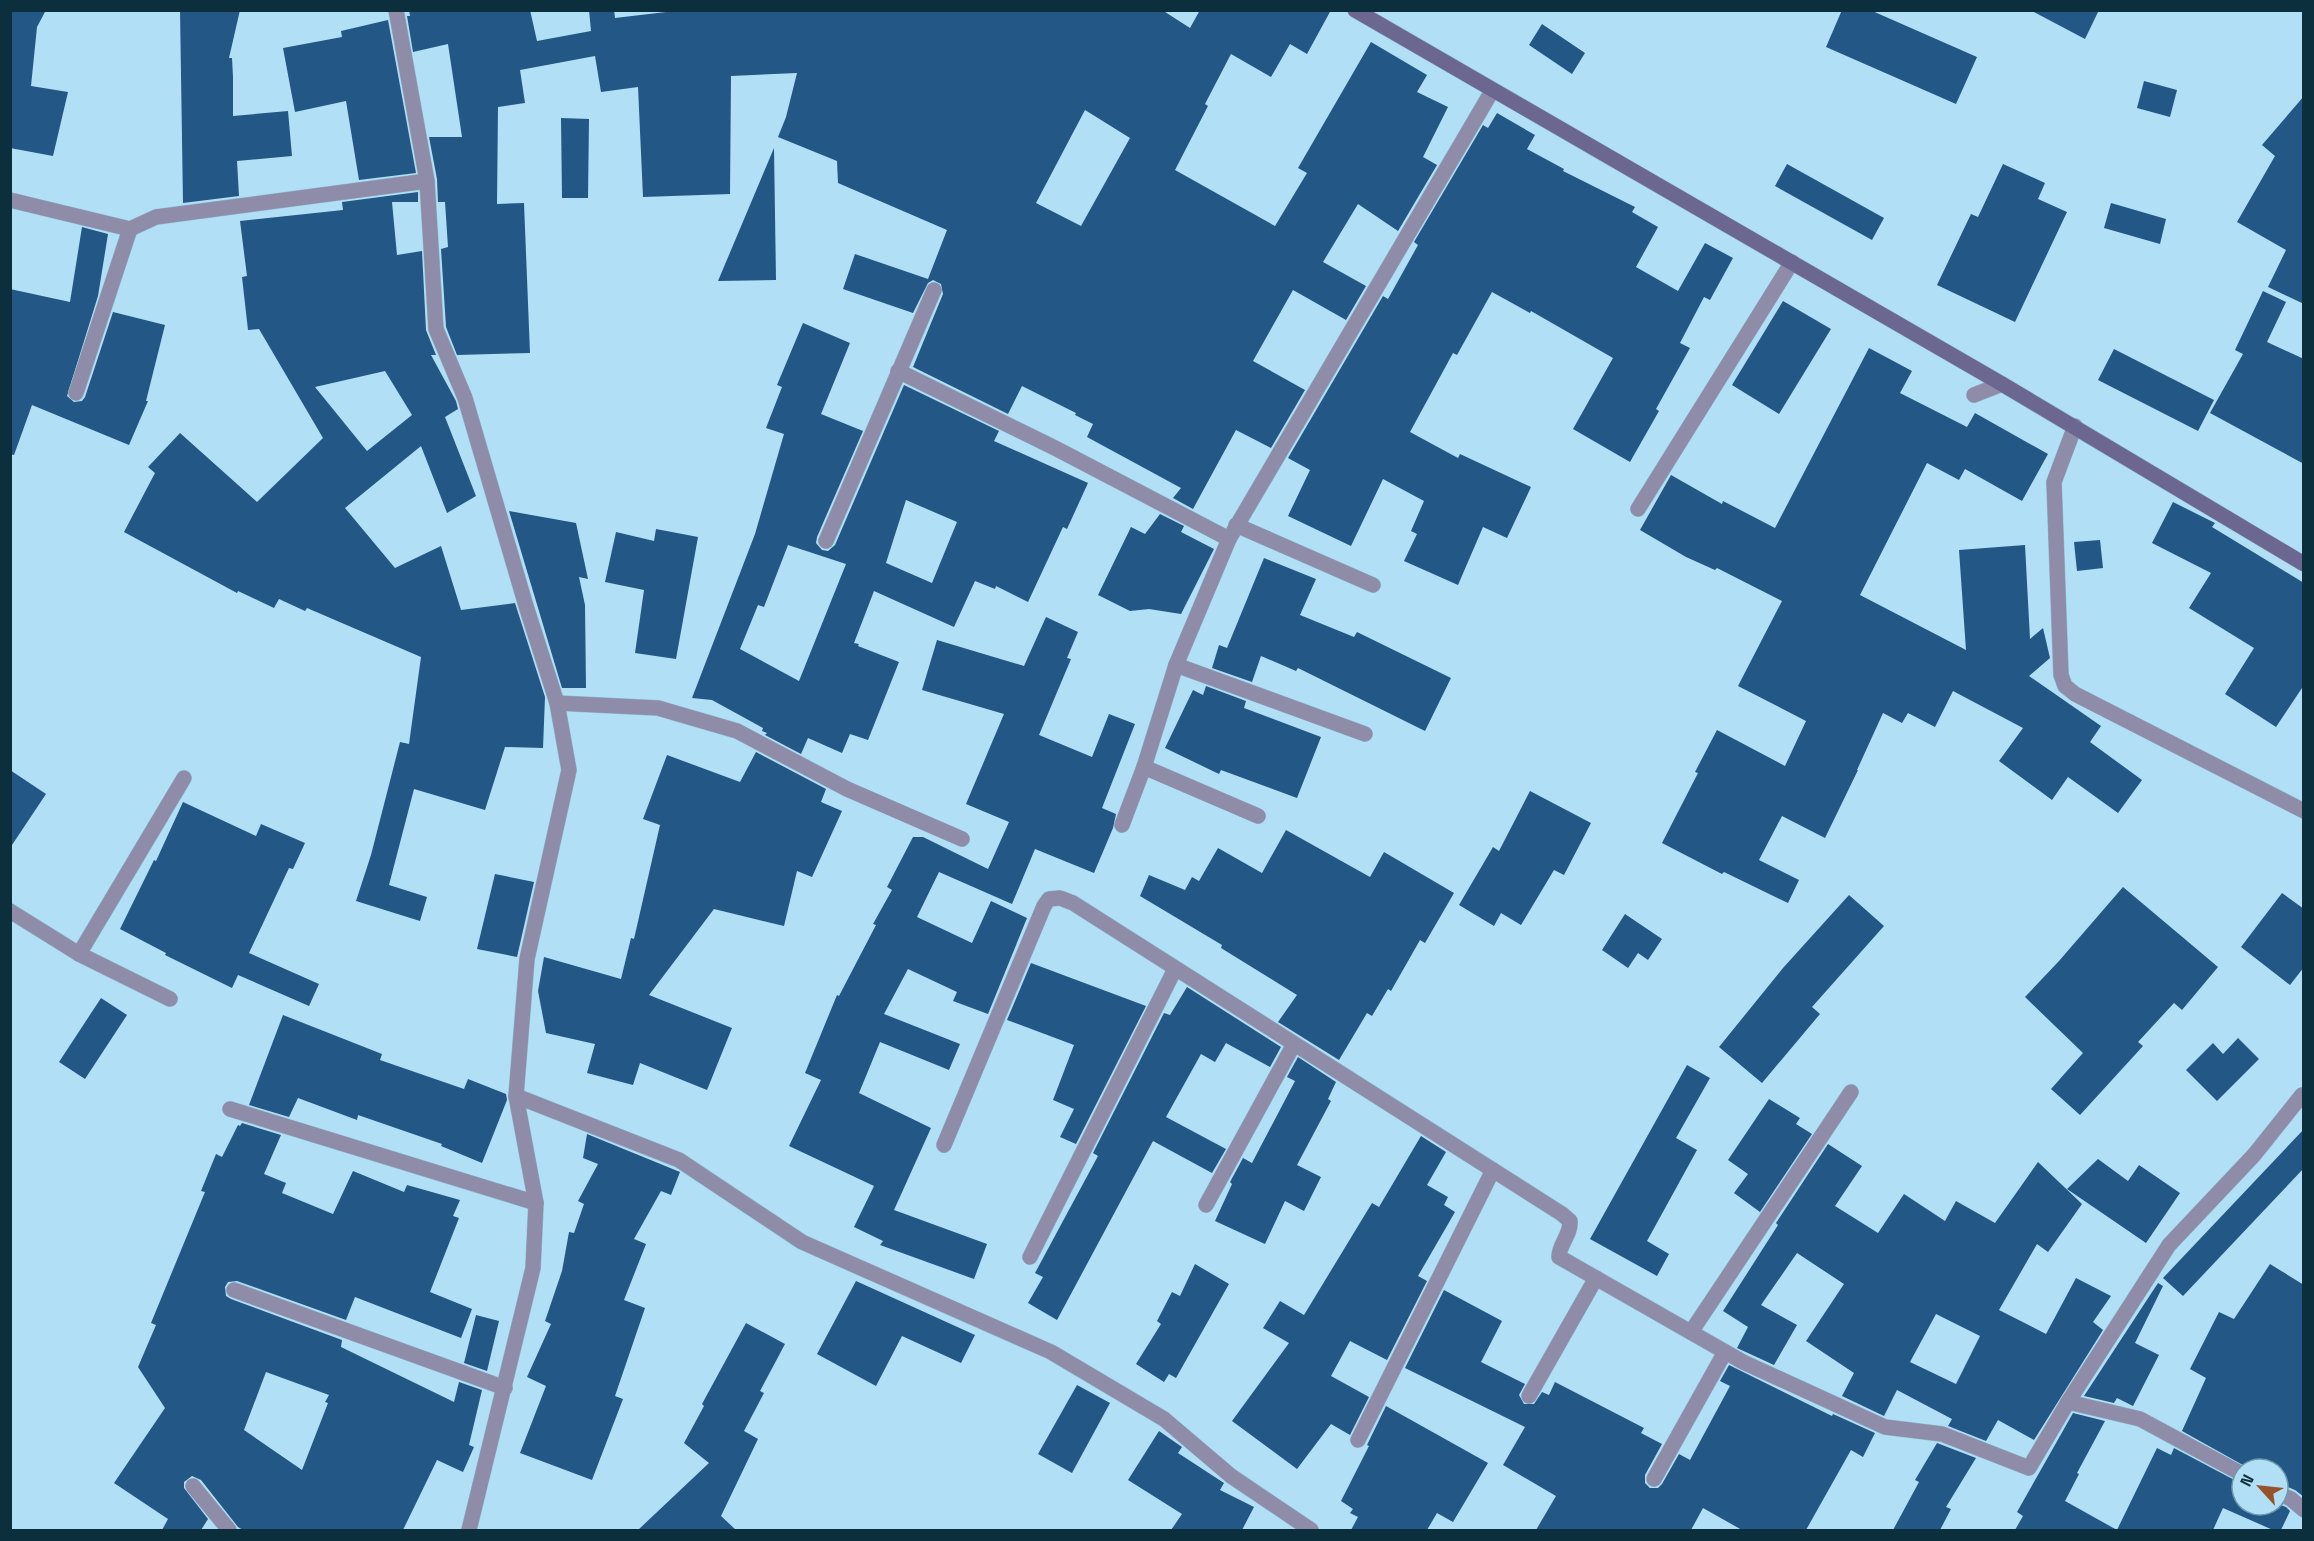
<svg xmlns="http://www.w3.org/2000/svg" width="2314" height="1541" viewBox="0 0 2314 1541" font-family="'Space Grotesk',sans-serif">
	<rect width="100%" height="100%" fill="#b1dff5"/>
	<g fill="#235786" fill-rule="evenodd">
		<path d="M 10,10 L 46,10 L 37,27 L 31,86 L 68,92 L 53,156 L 10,148 Z"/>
		<path d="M 180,10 L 240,10 L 229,58 L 232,58 L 233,77 L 233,116 L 288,111 L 292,156 L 237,161 L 239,196 L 183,203 Z"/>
		<path d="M 409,10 L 530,10 L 537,41 L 591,31 L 589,10 L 614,10 L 615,18 L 683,10 L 1162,10 L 1190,28 L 1200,10 L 1331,10 L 1307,54 L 1290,44 L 1271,77 L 1231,54 L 1205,104 L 1208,106 L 1175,170 L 1275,226 L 1307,173 L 1298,168 L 1371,42 L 1427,75 L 1417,92 L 1448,107 L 1423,157 L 1437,165 L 1398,231 L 1358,204 L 1323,262 L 1366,286 L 1346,320 L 1293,290 L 1253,361 L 1305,390 L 1271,448 L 1236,430 L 1193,509 L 1173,498 L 1181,488 L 1087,437 L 1093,424 L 1075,415 L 1076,413 L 1022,386 L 1008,414 L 913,367 L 943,294 L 941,284 L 933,280 L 928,283 L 913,313 L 843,289 L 855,254 L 928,279 L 947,230 L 838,183 L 837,161 L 778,137 L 786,117 L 797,73 L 731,76 L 730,194 L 643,197 L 638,87 L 601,92 L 595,56 L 520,70 L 525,103 L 498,107 L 497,204 L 524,203 L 530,353 L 457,355 L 446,327 L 441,249 L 448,247 L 445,202 L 438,202 L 437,179 L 429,137 L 462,137 L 448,44 L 413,52 L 407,16 L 410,16 ZM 1085,110 L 1130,138 L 1081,226 L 1036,203 Z"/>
		<path d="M 1842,10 L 1870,10 L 1977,57 L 1956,104 L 1826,47 Z"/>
		<path d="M 2030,10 L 2099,10 L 2085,39 Z"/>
		<path d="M 388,20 L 416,173 L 359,180 L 346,101 L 295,112 L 283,48 L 342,37 L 341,31 Z"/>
		<path d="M 1542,24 L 1585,53 L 1572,74 L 1529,45 Z"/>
		<path d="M 2144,81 L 2177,90 L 2170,117 L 2137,108 Z"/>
		<path d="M 2304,96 L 2304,304 L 2268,287 L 2286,250 L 2237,222 L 2275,156 L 2262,145 Z"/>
		<path d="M 1497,113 L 1535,135 L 1527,149 L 1564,169 L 1563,171 L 1635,207 L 1632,212 L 1658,227 L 1636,267 L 1678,291 L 1705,243 L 1733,258 L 1710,300 L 1704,297 L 1680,343 L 1690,348 L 1656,409 L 1659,411 L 1630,462 L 1573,429 L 1613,358 L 1531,311 L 1530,313 L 1492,292 L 1457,355 L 1453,353 L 1410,432 L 1458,458 L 1460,454 L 1531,487 L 1507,538 L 1483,527 L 1458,585 L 1404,561 L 1417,534 L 1411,531 L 1424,501 L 1383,479 L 1351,546 L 1288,516 L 1310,470 L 1288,458 L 1383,296 L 1388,299 L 1418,245 L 1414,242 L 1483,125 L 1488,128 Z"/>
		<path d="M 561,118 L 589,119 L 588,198 L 562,198 Z"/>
		<path d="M 774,148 L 776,280 L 718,281 Z"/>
		<path d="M 1787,164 L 1884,218 L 1872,240 L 1775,186 Z"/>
		<path d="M 2003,164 L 2045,183 L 2038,199 L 2067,212 L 2015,322 L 1937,285 L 1971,214 L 1978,217 Z"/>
		<path d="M 418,192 L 418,202 L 392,202 L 397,255 L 422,251 L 426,330 L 436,355 L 431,355 L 456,401 L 458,409 L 445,417 L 476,496 L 447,513 L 421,446 L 345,508 L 395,568 L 441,546 L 461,610 L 515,603 L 545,697 L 543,748 L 505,747 L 485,810 L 414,789 L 389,885 L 427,897 L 420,921 L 356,901 L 371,855 L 400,742 L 409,744 L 421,657 L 307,608 L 305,611 L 279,599 L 274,608 L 238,591 L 237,593 L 124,532 L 155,473 L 148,467 L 180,433 L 257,502 L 323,438 L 259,329 L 248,330 L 242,277 L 247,276 L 240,221 L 343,210 L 342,202 ZM 385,371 L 412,415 L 367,451 L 315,387 Z"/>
		<path d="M 2111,203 L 2166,219 L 2160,244 L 2104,228 Z"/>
		<path d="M 82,227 L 108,234 L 98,296 L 67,396 L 74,402 L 82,401 L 85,397 L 113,312 L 165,325 L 146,401 L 148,401 L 129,445 L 32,405 L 14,455 L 10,454 L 10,289 L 70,302 Z"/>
		<path d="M 2263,291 L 2286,302 L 2267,342 L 2304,359 L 2304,464 L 2210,413 L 2243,354 L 2235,350 Z"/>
		<path d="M 1783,301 L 1831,329 L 1779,414 L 1732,385 Z"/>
		<path d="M 803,323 L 850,343 L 821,414 L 863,431 L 817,537 L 816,543 L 822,550 L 828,551 L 835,545 L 904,385 L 999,431 L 994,441 L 1088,483 L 1067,529 L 1063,527 L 1028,602 L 996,586 L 995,589 L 975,581 L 954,627 L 874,591 L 854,643 L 859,644 L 858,646 L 899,662 L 868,740 L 850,734 L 842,753 L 808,738 L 801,754 L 765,735 L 767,733 L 762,731 L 763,728 L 712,700 L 692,698 L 755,534 L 784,434 L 766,428 L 782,387 L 777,385 ZM 906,500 L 957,522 L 932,583 L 886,563 ZM 788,545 L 846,564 L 799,681 L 740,649 L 758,605 L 764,607 Z"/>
		<path d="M 1869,348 L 1912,371 L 1900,393 L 1967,427 L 1975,413 L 2048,454 L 2022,501 L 1965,469 L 1959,480 L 1927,463 L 1860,595 L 1966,650 L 1959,550 L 2025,545 L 2030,639 L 2043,628 L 2050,658 L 2029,676 L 2101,726 L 2090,742 L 2142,780 L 2118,813 L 2068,777 L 2052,800 L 1999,761 L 2023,728 L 1953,691 L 1935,727 L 1908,713 L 1902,723 L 1883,713 L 1857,770 L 1858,770 L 1825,838 L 1782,816 L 1759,860 L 1799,880 L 1788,903 L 1724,872 L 1722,874 L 1662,843 L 1698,773 L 1695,772 L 1717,730 L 1785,766 L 1806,721 L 1738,686 L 1782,601 L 1717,568 L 1715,570 L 1686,557 L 1640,530 L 1671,475 L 1722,504 L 1723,501 L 1775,528 Z"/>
		<path d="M 2114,349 L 2214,400 L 2198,431 L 2098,380 Z"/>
		<path d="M 2173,502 L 2215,523 L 2212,527 L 2304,583 L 2304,685 L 2276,727 L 2225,694 L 2254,648 L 2189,608 L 2211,573 L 2152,543 Z"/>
		<path d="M 509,511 L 576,523 L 588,579 L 579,577 L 585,605 L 586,688 L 562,688 Z"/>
		<path d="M 1160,514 L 1184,526 L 1181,532 L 1214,549 L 1181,614 L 1149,609 L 1130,611 L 1098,595 L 1131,527 L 1145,534 Z"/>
		<path d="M 656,529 L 698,537 L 676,659 L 635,653 L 644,590 L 605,582 L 616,532 L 654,541 Z"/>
		<path d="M 2100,540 L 2103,568 L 2077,571 L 2074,542 Z"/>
		<path d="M 1264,558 L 1316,579 L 1300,615 L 1354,637 L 1357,632 L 1451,678 L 1425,731 L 1298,668 L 1296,671 L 1261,656 L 1252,682 L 1212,668 L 1219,645 L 1227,648 Z"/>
		<path d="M 1046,617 L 1078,632 L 1067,658 L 1071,659 L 1039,735 L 1092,757 L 1109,714 L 1135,724 L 1102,808 L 1116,814 L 1113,828 L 1094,873 L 1035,849 L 1012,904 L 939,872 L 917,917 L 972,943 L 991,901 L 1027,918 L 988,1014 L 953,1001 L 957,992 L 908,969 L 884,1014 L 960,1044 L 949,1070 L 880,1042 L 859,1093 L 931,1128 L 894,1210 L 987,1244 L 974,1279 L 880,1245 L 883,1241 L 854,1227 L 874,1186 L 789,1146 L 821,1080 L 805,1073 L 837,995 L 839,996 L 876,925 L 873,924 L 892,890 L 887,887 L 913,837 L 923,837 L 988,869 L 1009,822 L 966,804 L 1004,714 L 922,690 L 937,640 L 1024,666 Z"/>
		<path d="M 1206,686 L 1246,701 L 1244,708 L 1321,737 L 1297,798 L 1221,770 L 1219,774 L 1165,748 L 1193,690 L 1203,695 Z"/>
		<path d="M 756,752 L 826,789 L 821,802 L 842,811 L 812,877 L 797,871 L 784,926 L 714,909 L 649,995 L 732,1028 L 707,1090 L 640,1063 L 633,1085 L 587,1073 L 595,1044 L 546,1033 L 538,991 L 544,957 L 621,979 L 631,938 L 634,939 L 660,825 L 643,819 L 667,755 L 740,782 Z"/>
		<path d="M 10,770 L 46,794 L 10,848 Z"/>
		<path d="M 1530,791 L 1591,823 L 1564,875 L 1554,870 L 1521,925 L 1501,913 L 1494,926 L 1459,905 L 1493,847 L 1499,851 Z"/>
		<path d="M 183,802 L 256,836 L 261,824 L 305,843 L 293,869 L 289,868 L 249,953 L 319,984 L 309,1006 L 238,975 L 232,988 L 165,955 L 166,953 L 120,929 L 154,860 L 156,861 Z"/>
		<path d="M 1286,830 L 1370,877 L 1384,852 L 1454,893 L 1425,943 L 1420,940 L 1391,991 L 1388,989 L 1372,1016 L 1367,1013 L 1339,1060 L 1278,1022 L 1297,995 L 1221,948 L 1222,945 L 1140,896 L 1149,875 L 1185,890 L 1192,877 L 1199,881 L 1218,848 L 1262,873 Z"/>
		<path d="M 495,874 L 534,882 L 517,957 L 477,949 Z"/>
		<path d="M 2123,887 L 2218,967 L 2182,1010 L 2174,1003 L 2138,1042 L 2143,1046 L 2080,1115 L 2051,1089 L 2083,1053 L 2025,997 L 2059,961 Z"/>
		<path d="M 2282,893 L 2304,909 L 2304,967 L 2290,985 L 2241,947 Z"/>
		<path d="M 1849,895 L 1884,926 L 1812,1007 L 1820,1014 L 1762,1083 L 1719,1047 L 1783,968 Z"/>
		<path d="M 1625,914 L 1662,939 L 1648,960 L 1638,953 L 1628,968 L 1602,950 Z"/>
		<path d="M 1031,963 L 1146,1006 L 1076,1144 L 1060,1137 L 1074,1109 L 1053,1100 L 1074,1045 L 1007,1020 Z"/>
		<path d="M 1187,987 L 1281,1047 L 1270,1067 L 1226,1043 L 1215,1062 L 1201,1054 L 1166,1117 L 1226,1149 L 1212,1173 L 1153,1141 L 1057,1320 L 1028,1303 L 1043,1277 L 1035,1273 L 1098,1156 L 1093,1153 L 1164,1013 L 1170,1015 Z"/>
		<path d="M 101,998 L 127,1015 L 85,1079 L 59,1062 Z"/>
		<path d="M 283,1015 L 382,1054 L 380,1060 L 464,1089 L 468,1079 L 506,1094 L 507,1100 L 482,1163 L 441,1146 L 442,1144 L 358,1115 L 357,1120 L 298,1098 L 289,1117 L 249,1105 Z"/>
		<path d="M 2238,1038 L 2259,1059 L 2217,1101 L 2186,1070 L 2213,1043 L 2223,1054 Z"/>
		<path d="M 1298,1057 L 1336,1082 L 1328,1099 L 1331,1101 L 1297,1165 L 1321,1177 L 1304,1211 L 1285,1201 L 1265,1244 L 1215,1221 L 1232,1184 L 1230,1182 L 1243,1158 L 1252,1163 L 1295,1081 L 1287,1077 Z"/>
		<path d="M 1687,1065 L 1710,1078 L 1676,1138 L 1697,1150 L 1647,1241 L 1669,1254 L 1657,1276 L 1590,1239 Z"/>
		<path d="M 1769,1099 L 1800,1118 L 1796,1124 L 1812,1134 L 1760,1212 L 1734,1193 L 1748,1174 L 1728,1160 Z"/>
		<path d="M 242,1123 L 281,1135 L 264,1174 L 286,1183 L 282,1193 L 333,1214 L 353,1171 L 404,1192 L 407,1185 L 460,1200 L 453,1216 L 459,1218 L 430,1292 L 472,1309 L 461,1338 L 355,1297 L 346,1320 L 237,1281 L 228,1282 L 225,1287 L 226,1296 L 231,1299 L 342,1340 L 341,1347 L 454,1402 L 459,1382 L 482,1390 L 469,1445 L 474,1447 L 463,1472 L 437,1460 L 403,1530 L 243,1530 L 238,1527 L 201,1480 L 192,1476 L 184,1482 L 184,1488 L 208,1519 L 201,1530 L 162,1530 L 168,1519 L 114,1483 L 165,1408 L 138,1367 L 156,1325 L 151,1323 L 205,1192 L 201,1191 L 216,1154 L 222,1157 L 238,1125 L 240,1126 ZM 266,1372 L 329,1395 L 325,1402 L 328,1403 L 302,1470 L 244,1430 Z"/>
		<path d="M 2304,1129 L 2304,1168 L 2183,1296 L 2163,1278 Z"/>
		<path d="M 587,1134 L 680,1172 L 671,1195 L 661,1191 L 634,1239 L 646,1244 L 624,1300 L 645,1308 L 615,1396 L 623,1399 L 592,1480 L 520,1453 L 546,1386 L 527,1377 L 551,1324 L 545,1321 L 562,1271 L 569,1232 L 574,1233 L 584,1204 L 578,1201 L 598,1164 L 583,1158 Z"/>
		<path d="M 1421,1136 L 1446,1152 L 1427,1185 L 1448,1197 L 1444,1205 L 1455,1212 L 1418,1276 L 1427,1281 L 1387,1360 L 1350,1341 L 1331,1376 L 1369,1397 L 1350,1435 L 1331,1424 L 1297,1469 L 1232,1421 L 1289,1343 L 1263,1328 L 1280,1301 L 1304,1315 L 1372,1203 L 1379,1207 Z"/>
		<path d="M 1828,1144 L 1862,1166 L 1835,1206 L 1878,1233 L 1904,1194 L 1945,1221 L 1956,1201 L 1995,1223 L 2038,1162 L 2082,1204 L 2048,1252 L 2037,1244 L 1999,1310 L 2046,1334 L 2076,1278 L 2111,1296 L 2093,1322 L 2103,1330 L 2034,1440 L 1998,1420 L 1986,1441 L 1948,1426 L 1952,1419 L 1897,1390 L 1884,1416 L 1842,1396 L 1854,1373 L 1806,1341 L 1844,1284 L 1797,1253 L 1761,1305 L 1797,1325 L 1774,1365 L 1737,1348 L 1748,1327 L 1723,1311 L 1778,1225 L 1776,1223 ZM 1936,1314 L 1980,1336 L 1956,1384 L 1910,1362 Z"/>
		<path d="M 2098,1159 L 2128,1181 L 2139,1165 L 2180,1193 L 2146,1243 L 2067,1189 Z"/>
		<path d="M 1195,1264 L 1229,1284 L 1176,1378 L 1169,1374 L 1164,1382 L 1136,1364 L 1161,1324 L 1157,1321 L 1172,1292 L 1180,1296 Z"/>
		<path d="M 2270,1264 L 2304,1285 L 2304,1497 L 2295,1490 L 2278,1483 L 2278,1469 L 2250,1469 L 2182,1431 L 2206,1378 L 2190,1369 L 2219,1312 L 2234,1319 Z"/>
		<path d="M 856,1281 L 975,1335 L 961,1363 L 902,1336 L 876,1386 L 817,1354 Z"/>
		<path d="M 2158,1283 L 2163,1286 L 2135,1343 L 2159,1355 L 2133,1406 L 2117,1398 L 2114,1403 L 2084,1396 Z"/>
		<path d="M 1444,1290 L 1502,1321 L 1481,1362 L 1525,1384 L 1519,1395 L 1524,1404 L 1534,1404 L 1542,1392 L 1549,1395 L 1555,1382 L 1644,1428 L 1641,1433 L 1662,1444 L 1645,1475 L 1645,1483 L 1650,1488 L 1658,1488 L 1662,1484 L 1679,1454 L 1690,1460 L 1730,1386 L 1720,1381 L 1729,1365 L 1832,1416 L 1833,1414 L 1875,1433 L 1863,1457 L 1851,1450 L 1806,1530 L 1742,1530 L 1703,1508 L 1691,1530 L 1536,1530 L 1556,1496 L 1503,1465 L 1525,1427 L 1405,1368 Z"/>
		<path d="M 476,1315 L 499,1321 L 487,1371 L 464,1363 Z"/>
		<path d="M 746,1323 L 785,1344 L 760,1391 L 764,1393 L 744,1431 L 758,1439 L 721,1516 L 736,1530 L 638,1530 L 709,1463 L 684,1443 L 704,1406 L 702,1404 Z"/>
		<path d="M 1077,1385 L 1110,1403 L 1072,1473 L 1038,1454 Z"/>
		<path d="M 1386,1406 L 1488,1463 L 1453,1522 L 1437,1513 L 1427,1530 L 1351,1530 L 1358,1517 L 1350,1513 L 1353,1509 L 1341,1501 L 1369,1446 L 1367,1445 Z"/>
		<path d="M 2073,1413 L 2105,1421 L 2077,1473 L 2079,1474 L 2065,1501 L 2117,1530 L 2157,1448 L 2171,1455 L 2174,1448 L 2242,1484 L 2242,1505 L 2278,1504 L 2286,1507 L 2290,1511 L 2281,1530 L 2273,1530 L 2223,1508 L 2213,1530 L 2015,1530 L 2023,1516 L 2017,1512 Z"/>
		<path d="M 1159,1431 L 1182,1447 L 1178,1453 L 1224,1483 L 1220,1490 L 1254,1507 L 1242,1530 L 1171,1530 L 1182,1514 L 1128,1480 Z"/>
		<path d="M 1937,1443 L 1976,1458 L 1946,1507 L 1951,1509 L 1940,1530 L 1893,1530 L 1919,1482 L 1915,1480 Z"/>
	</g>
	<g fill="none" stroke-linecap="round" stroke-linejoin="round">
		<g stroke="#90bcd0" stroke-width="16">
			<path id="lane" d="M 79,954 L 184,778"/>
		</g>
		<g stroke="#90bcd0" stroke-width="16">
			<g id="street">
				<path d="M 396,10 L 427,181 L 436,329 L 465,398 L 526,606 L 557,703 L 569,770 L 527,959 L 516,1096 L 536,1203 L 533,1268 L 469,1530"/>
				<path d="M 10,200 L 130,229 L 156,217 L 427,181"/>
				<path d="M 898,371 L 1055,448 L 1229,539"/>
				<path d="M 76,393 L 130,229"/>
				<path d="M 1974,395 L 2002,384"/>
				<path d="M 2075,426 L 2054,482 L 2061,675 L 2065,686 L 2075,694 L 2304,811"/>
				<path d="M 1638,509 L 1792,262"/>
				<path d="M 1236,525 L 1373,585"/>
				<path d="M 826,541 L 934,290"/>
				<path d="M 1176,665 L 1365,734"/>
				<path d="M 557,703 L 658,708 L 737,731 L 847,789 L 962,839"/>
				<path d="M 1144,767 L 1258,816"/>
				<path d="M 1122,825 L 1144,767 L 1176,665 L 1229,539 L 1492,91"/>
				<path d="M 10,911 L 79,954 L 170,999"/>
				<path d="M 516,1096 L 679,1160 L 802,1242 L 1051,1352 L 1164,1419 L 1231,1476 L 1311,1530"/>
				<path d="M 230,1109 L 536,1203"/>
				<path d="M 944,1145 L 1044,906 L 1049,899 L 1060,898 L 1073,903 L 1562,1214 L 1570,1221 C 1571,1235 1559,1244 1559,1257 L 1743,1362 L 1885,1427 L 1942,1434 L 2029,1468 L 2068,1402 L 2169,1245 L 2254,1155 L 2302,1095 L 2304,1097"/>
				<path d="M 1206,1205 L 1294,1044"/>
				<path d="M 1030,1257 L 1175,969"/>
				<path d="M 234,1290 L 505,1388"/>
				<path d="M 1691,1332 L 1851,1092"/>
				<path d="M 1529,1396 L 1596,1278"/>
				<path d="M 2068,1402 L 2140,1419 L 2242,1474"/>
				<path d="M 1358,1440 L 1493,1170"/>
				<path d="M 1654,1479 L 1725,1352"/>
				<path d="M 193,1486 L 229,1530"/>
				<path d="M 2278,1493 L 2291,1499 L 2304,1510"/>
			</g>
		</g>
		<g stroke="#90bcd0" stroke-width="16">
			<path id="secondary" d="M 1355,10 L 2002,384 L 2304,564"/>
		</g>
		<use href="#lane" stroke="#8e8ca9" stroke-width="15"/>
		<use href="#street" stroke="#8e8ca9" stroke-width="15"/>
		<use href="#secondary" stroke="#6c6791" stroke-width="15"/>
	</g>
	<rect width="2314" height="1541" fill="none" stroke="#0b2f3d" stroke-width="24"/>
	<g transform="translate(2260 1487) rotate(297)"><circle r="28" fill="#b1dff5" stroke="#6f99ab" stroke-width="1.5"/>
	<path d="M0-4.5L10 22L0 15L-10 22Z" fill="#985229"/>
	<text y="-9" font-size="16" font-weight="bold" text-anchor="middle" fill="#0b2f3d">N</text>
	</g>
</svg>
